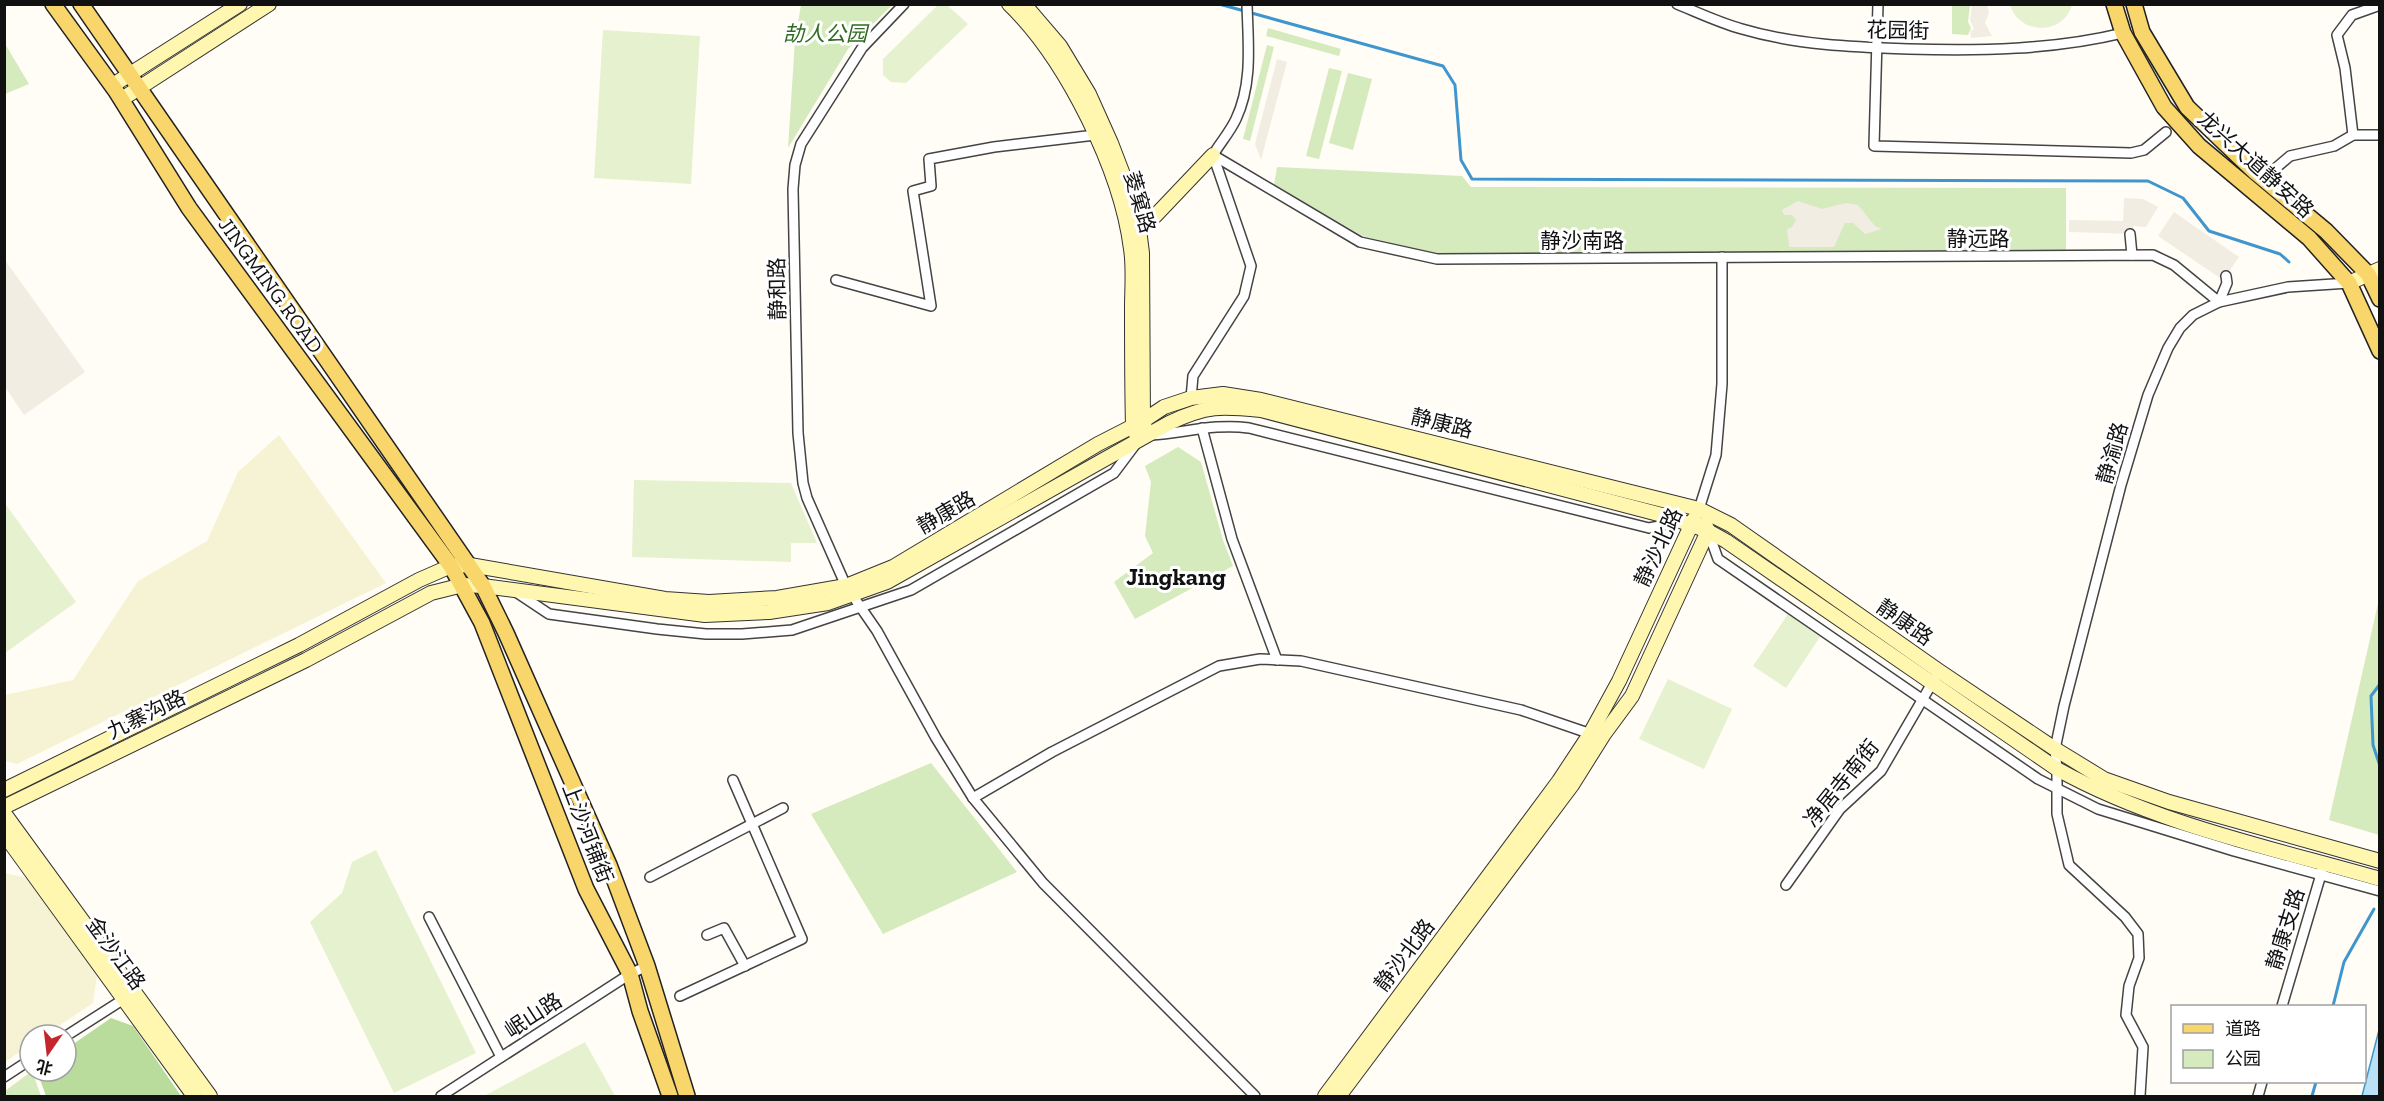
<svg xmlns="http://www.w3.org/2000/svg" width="2384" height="1101" viewBox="0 0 2384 1101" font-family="'Zilla Slab','Noto Sans SC',serif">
	<rect width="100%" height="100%" fill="#fffdf5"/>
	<g fill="#f6f3d4">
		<path d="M 279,435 L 386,583 L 17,764 L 5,761 L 5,695 L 73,680 L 138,581 L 207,541 L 238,472 Z"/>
		<path d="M 5,873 L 27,878 L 97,976 L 93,1003 L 45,1035 L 30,1035 L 30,1045 L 5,1062 Z"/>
	</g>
	<g fill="#d5ebbd">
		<path d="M 801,5 L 892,5 L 848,49 L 788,148 L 795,40 Z"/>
		<path d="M 1952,5 L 1970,5 L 1968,22 L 1971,28 L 1968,35 L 1952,34 Z"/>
		<path d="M 1268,28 L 1341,49 L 1339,56 L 1266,36 Z"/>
		<path d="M 4,42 L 29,84 L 5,94 L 4,94 Z"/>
		<path d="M 1267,45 L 1274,47 L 1250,141 L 1243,139 Z"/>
		<path d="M 1329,68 L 1342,71 L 1319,159 L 1306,156 Z"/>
		<path d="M 1348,73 L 1372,79 L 1353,150 L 1329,143 Z"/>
		<path d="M 1277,167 L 1462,176 L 1471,187 L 2066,188 L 2066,250 L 1436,254 L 1363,236 L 1274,185 Z"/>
		<path d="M 1178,447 L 1201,462 L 1223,540 L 1233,566 L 1135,619 L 1114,582 L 1153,553 L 1145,536 L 1151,482 L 1145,466 Z"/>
		<path d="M 2379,599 L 2379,835 L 2329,820 Z"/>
		<path d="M 931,763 L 1017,872 L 883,934 L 811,814 Z"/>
		<path d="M 32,1071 L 41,1096 L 5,1096 L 5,1091 Z"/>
	</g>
	<path fill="#b9dc9c" d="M 111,1018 L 133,1026 L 181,1096 L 46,1096 L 37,1071 L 66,1071 L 66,1049 Z"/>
	<g fill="#e6f2cf">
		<path d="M 939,4 L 947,5 L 968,24 L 906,83 L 891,82 L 883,75 L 883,59 Z"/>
		<path d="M 2010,5 L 2010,4 L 2072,5 C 2063,36 2019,35 2010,5 Z"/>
		<path d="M 603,30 L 700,36 L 691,184 L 594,178 Z"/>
		<path d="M 634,480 L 791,483 L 817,543 L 791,543 L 791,562 L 632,557 Z"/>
		<path d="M 4,502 L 76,602 L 5,653 L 4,653 Z"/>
		<path d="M 1788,614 L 1820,637 L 1786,688 L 1753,666 Z"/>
		<path d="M 1668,679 L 1732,709 L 1704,769 L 1639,739 Z"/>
		<path d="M 376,850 L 476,1053 L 394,1093 L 310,922 L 342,893 L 352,862 Z"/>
		<path d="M 585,1042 L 615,1096 L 484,1096 Z"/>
	</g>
	<g fill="#f1ede2">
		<path d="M 1972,5 L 1987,5 L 1989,13 L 1985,23 L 1992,36 L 1971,38 L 1970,31 L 1974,29 L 1970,20 Z"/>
		<path d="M 1277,59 L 1287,62 L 1261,160 L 1255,144 Z"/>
		<path d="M 2124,198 L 2143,199 L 2158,207 L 2146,227 L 2133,226 L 2133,234 L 2069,232 L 2069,220 L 2123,221 Z"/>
		<path d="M 1798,201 L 1822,209 L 1846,203 L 1858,205 L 1875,226 L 1882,229 L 1865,234 L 1853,223 L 1845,223 L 1834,247 L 1789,247 L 1787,229 L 1792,227 L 1796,220 L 1792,215 L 1784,215 L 1782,210 Z"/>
		<path d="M 2174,212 L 2239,257 L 2223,280 L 2158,236 Z"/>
		<path d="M 5,260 L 85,372 L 24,415 L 5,387 Z"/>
	</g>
	<path fill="#b9e0f7" stroke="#3f96cf" stroke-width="1.5" d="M 2379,1030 L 2379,1096 L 2362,1096 Z"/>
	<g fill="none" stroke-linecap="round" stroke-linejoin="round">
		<g stroke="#3f96cf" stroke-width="3">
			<path d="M 1219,4 L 1443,66 L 1455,85 L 1461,160 L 1472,179 L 2148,181 L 2183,198 L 2209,231 L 2280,254 L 2289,262"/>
			<path d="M 2380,684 L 2371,696 L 2373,745 L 2380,766"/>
			<path d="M 2333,1006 L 2344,962 L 2374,909"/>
			<path d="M 2312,1096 L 2316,1082"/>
		</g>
		<g stroke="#444" stroke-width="12">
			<g id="street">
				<path d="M 904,4 L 862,48 L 801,144 L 795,165 L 793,189 L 798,433 L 803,483 L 807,498 L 846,586 L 877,631 L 936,738 L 973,798 L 1043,883 L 1255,1096"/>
				<path d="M 1677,4 C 1699,13 1720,23 1742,29 C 1796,45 1853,47 1909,49 C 1980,51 2053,50 2123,33"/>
				<path d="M 1878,4 L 1874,146 L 2131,153 L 2144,150 L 2166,132"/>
				<path d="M 2353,135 L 2345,68 L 2337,35 L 2352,15 L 2380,5"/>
				<path d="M 1213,155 L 1360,242 L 1437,259 L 2153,255 L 2174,265 L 2219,302 L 2227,283 L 2226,276"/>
				<path d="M 2263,179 L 2290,156 L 2334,146 L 2353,135 L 2380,135"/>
				<path d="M 2130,234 L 2132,255"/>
				<path d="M 836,280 L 931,306 L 913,191 L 931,186 L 929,159 L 994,147 L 1095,135"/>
				<path d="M 1191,398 L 1193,376 L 1244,296 L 1251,266 L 1213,155 C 1220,143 1230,132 1236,119 C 1253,83 1248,43 1247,4"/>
				<path d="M 1202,428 L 1232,539 L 1277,660"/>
				<path d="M 1151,435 C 1184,433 1215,423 1249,428 L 1649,528 L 1681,522"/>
				<path d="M 1699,509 L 1716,455 L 1722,384 L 1722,257"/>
				<path d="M 1708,531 L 1718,559 L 2038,779 L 2098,809 L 2234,851 L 2380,891"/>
				<path d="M 516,592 L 549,614 L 657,629 L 706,634 L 742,634 L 792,630 L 911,590 L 1114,473 L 1135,445"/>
				<path d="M 973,798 L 1052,752 L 1219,666 L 1260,659 L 1301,661 L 1521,710 L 1594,735"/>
				<path d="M 650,877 L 783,808"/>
				<path d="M 1786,885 L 1840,809 L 1881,771 L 1935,678"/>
				<path d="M 429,917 L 501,1057"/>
				<path d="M 707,935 L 724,928 L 745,966"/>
				<path d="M 680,996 L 802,939 L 733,780"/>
				<path d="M 2282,1006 L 2322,871"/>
				<path d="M 66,1036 L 127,997"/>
				<path d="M 4,1077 L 30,1060"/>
				<path d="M 441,1096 L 630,974 L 647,966"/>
				<path d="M 2140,1096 L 2143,1047 L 2126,1015 L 2129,986 L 2139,958 L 2138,934 L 2125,917 L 2069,865 L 2057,814 L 2057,769 L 2055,749 L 2064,706 L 2121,485 L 2148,395 L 2168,348 L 2180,328 L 2193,315 L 2219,302 L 2288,287 L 2349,283"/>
				<path d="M 2258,1096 L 2262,1082"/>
			</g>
		</g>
		<g stroke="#333" stroke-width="16">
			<g id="secondary">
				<path d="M 1009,4 C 1066,59 1121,170 1131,249 C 1134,268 1132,289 1132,308 C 1132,347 1132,387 1133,426 L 1136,434"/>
				<path d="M 1024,4 L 1060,46 L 1089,94 L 1111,143 L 1134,203 L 1138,221 L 1142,253 L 1143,421 L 1145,428"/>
				<path d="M 113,85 L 240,4"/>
				<path d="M 122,99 L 269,4"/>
				<path d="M 1131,223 L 1155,216 L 1213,155"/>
				<path d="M 2349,283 L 2380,269"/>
				<path d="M 4,790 L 299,645 L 419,580 L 451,566 L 470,565 L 665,599 L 709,602 L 777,598 L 846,586 L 893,567 L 1098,444 L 1143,421 L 1164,407 L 1191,398 L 1223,394 L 1261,400 L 1699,509 L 1731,525 L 1939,671 L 2055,749 L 2104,779 L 2169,802 L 2380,861"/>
				<path d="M 4,807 L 306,660 L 431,593 L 463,585 L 483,586 L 705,615 L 769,612 L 828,603 L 887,582 L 1169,423 C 1207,405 1221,406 1261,410 L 1666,516 L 1708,531 L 1726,541 L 2057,769 C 2156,824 2272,848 2380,879"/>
				<path d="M 4,813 L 210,1096"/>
				<path d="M 4,834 L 194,1096"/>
				<path d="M 1325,1096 L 1559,781 L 1590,734 L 1619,681 L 1694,519"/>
				<path d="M 1339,1096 L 1572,785 L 1604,734 L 1632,696 L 1708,531 L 1705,524"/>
			</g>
		</g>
		<g stroke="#222" stroke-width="18">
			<g id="primary">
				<path d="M 53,4 L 116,91 L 189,208 L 451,566 L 482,623 L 586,889 L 630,974 L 640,1011 L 670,1096"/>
				<path d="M 81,4 L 483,586 L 506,633 L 609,865 L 647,966 L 687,1096"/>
				<path d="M 2114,4 L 2123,33 L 2164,107 L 2199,146 L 2309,238 L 2349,283 L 2380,351"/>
				<path d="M 2134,4 L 2142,32 L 2187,107 L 2255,172 L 2326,231 L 2368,274 L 2380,299"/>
			</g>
		</g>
		<use href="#street" stroke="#fff" stroke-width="9"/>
		<use href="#secondary" stroke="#fff6b0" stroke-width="14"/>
		<use href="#primary" stroke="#f9d66b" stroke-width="15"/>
	</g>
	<g text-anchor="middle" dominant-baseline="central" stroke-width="6" stroke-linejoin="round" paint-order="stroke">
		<g font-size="21" fill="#111" stroke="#fff">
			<text transform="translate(1898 30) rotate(1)">花园街</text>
			<text transform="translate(2256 164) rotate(42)">龙兴大道静安路</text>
			<text transform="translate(1140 202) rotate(74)">菱窠路</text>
			<text x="1978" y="238">静远路</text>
			<text x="1582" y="240">静沙南路</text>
			<text transform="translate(271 285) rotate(54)">JINGMING ROAD</text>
			<text transform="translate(777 289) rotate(-91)">静和路</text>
			<text transform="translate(1442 423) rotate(14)">静康路</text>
			<text transform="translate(2112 453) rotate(-74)">静渝路</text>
			<text transform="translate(946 512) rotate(-30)">静康路</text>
			<text transform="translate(1658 547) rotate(-65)">静沙北路</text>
			<text transform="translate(1905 622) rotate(35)">静康路</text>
			<text transform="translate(146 714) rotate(-26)">九寨沟路</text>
			<text transform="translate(1841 783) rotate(-51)">净居寺南街</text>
			<text transform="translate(588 833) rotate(69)">上沙河铺街</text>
			<text transform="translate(2285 929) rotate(-73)">静康支路</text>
			<text transform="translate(116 953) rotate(54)">金沙江路</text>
			<text transform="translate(1404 955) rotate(-53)">静沙北路</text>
			<text transform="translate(533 1015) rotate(-33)">岷山路</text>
		</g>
		<g font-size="21" font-style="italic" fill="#2f6b1f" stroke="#fff">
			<text x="825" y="33">劼人公园</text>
		</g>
		<g font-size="24" font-weight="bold" fill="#111" stroke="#fff">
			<text x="1176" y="576">Jingkang</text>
		</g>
	</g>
	<rect width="2384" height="1101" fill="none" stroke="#111111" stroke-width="12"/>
	<rect x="2171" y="1005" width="195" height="78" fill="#ffffff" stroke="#a0a0a0" stroke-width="1.5"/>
	<rect x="2183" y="1024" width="30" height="9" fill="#f9d66b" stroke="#a0a0a0" stroke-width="1.5"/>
	<text x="2225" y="1035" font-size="18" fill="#111111">道路</text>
	<rect x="2183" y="1050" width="30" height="18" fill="#d5ebbd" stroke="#a0a0a0" stroke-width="1.5"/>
	<text x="2225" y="1065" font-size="18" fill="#111111">公园</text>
	<g transform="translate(48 1053) rotate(194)"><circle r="28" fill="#ffffff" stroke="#a0a0a0" stroke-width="1.5"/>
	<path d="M0-4.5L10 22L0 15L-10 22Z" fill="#c4262e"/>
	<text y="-9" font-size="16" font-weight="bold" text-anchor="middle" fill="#111111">北</text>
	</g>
</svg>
